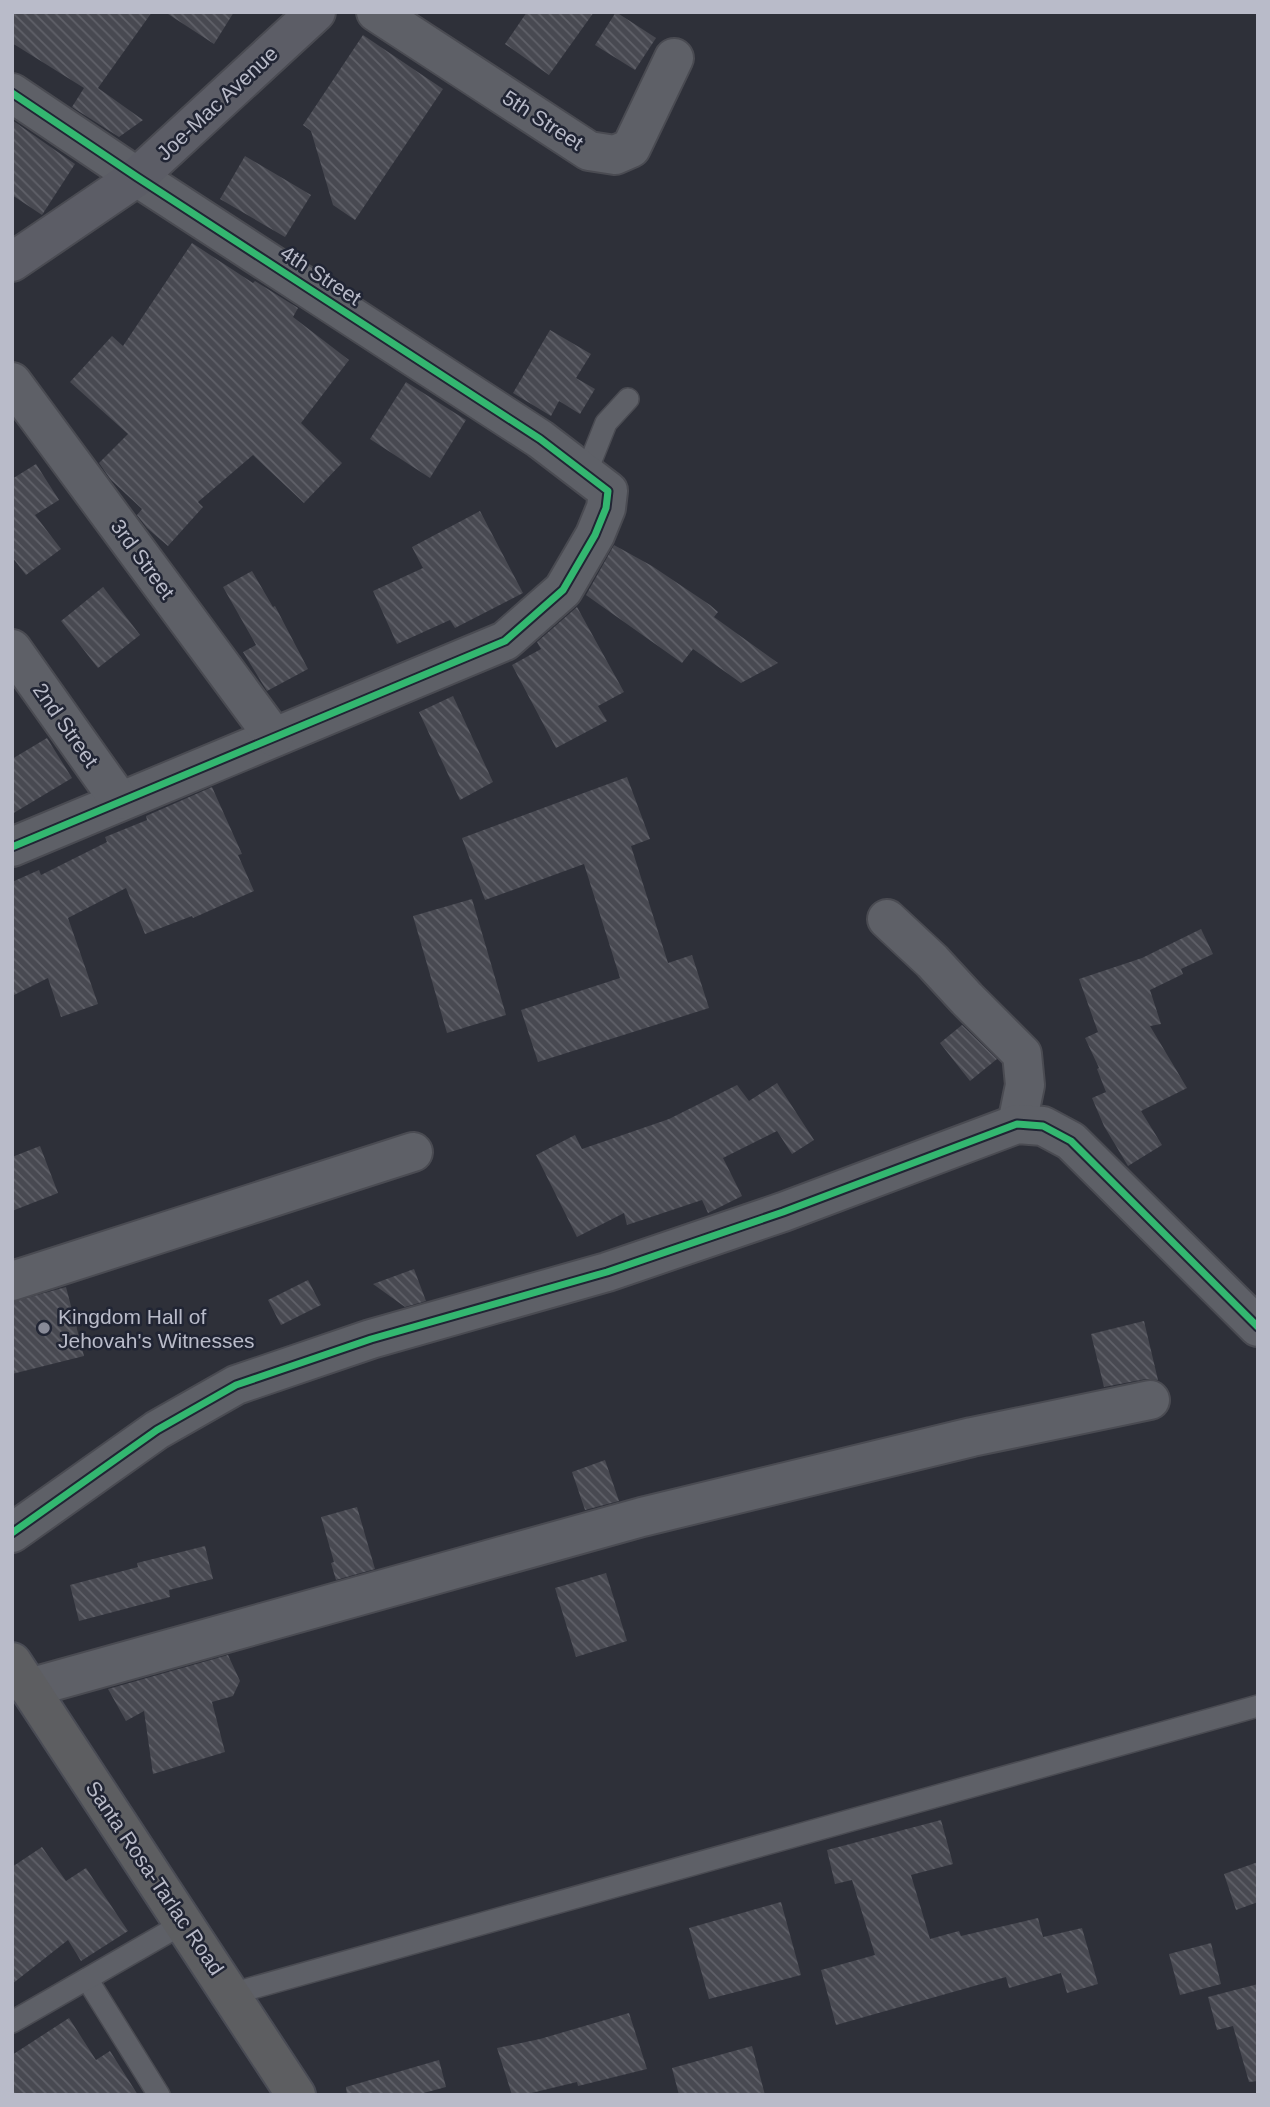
<svg xmlns="http://www.w3.org/2000/svg" width="1270" height="2107" viewBox="0 0 1270 2107" font-family="Arial,sans-serif">
	<defs>
		<pattern id="building-back-hatch" width="6" height="6" patternUnits="userSpaceOnUse" patternTransform="scale(1.75)"><rect width="6" height="6" fill="#484951"/><path d="M-1 5l2 2M0 0l6 6M5-1l2 2" fill="none" stroke="#606169"/></pattern>
	</defs>
	<rect width="100%" height="100%" fill="#2e3039"/>
	<g fill="url(#building-back-hatch)">
		<path d="M 12,12 L 152,12 L 98,88 L 143,120 L 119,137 L 72,107 L 84,88 L 12,43 Z"/>
		<path d="M 165,12 L 234,12 L 214,44 Z"/>
		<path d="M 527,12 L 594,12 L 549,75 L 505,44 Z"/>
		<path d="M 616,12 L 656,38 L 635,70 L 595,45 Z"/>
		<path d="M 363,35 L 443,89 L 355,220 L 333,205 L 311,131 L 303,125 Z"/>
		<path d="M 12,120 L 75,164 L 42,215 L 12,195 Z"/>
		<path d="M 245,156 L 311,195 L 285,237 L 220,199 Z"/>
		<path d="M 192,243 L 253,283 L 255,281 L 298,308 L 293,317 L 349,360 L 301,423 L 342,463 L 304,503 L 253,455 L 198,502 L 203,507 L 168,546 L 147,528 L 137,515 L 142,509 L 111,480 L 99,463 L 128,434 L 70,382 L 112,336 L 123,346 Z"/>
		<path d="M 550,330 L 591,354 L 576,378 L 595,389 L 580,414 L 559,401 L 551,416 L 513,393 Z"/>
		<path d="M 406,382 L 466,420 L 430,478 L 370,439 Z"/>
		<path d="M 36,464 L 59,500 L 35,515 L 61,549 L 26,575 L 12,557 L 12,479 Z"/>
		<path d="M 480,511 L 523,593 L 455,628 L 450,620 L 397,644 L 373,591 L 423,568 L 412,547 Z"/>
		<path d="M 614,545 L 652,566 L 710,605 L 718,612 L 714,617 L 778,663 L 741,683 L 693,649 L 682,663 L 586,595 Z"/>
		<path d="M 252,571 L 273,607 L 275,606 L 308,669 L 267,691 L 243,652 L 256,645 L 223,587 Z"/>
		<path d="M 103,587 L 140,635 L 98,668 L 61,621 Z"/>
		<path d="M 577,607 L 624,692 L 598,706 L 607,721 L 556,748 L 512,665 L 541,649 L 537,642 Z"/>
		<path d="M 453,696 L 493,782 L 460,800 L 419,712 Z"/>
		<path d="M 47,738 L 72,778 L 12,814 L 12,759 Z"/>
		<path d="M 627,777 L 650,839 L 631,846 L 668,963 L 692,955 L 709,1008 L 538,1062 L 521,1010 L 620,978 L 584,864 L 485,900 L 462,838 Z"/>
		<path d="M 212,787 L 242,854 L 238,855 L 254,891 L 193,918 L 192,916 L 145,934 L 126,888 L 68,918 L 98,1004 L 61,1017 L 48,978 L 12,996 L 12,882 L 39,870 L 41,875 L 107,842 L 105,837 L 147,820 L 146,816 Z"/>
		<path d="M 472,899 L 506,1015 L 447,1033 L 413,916 Z"/>
		<path d="M 1201,929 L 1213,954 L 1181,969 L 1183,974 L 1150,990 L 1161,1024 L 1150,1026 L 1187,1088 L 1141,1111 L 1162,1145 L 1128,1166 L 1104,1126 L 1092,1098 L 1106,1092 L 1097,1069 L 1099,1068 L 1085,1038 L 1098,1032 L 1079,979 L 1142,958 Z"/>
		<path d="M 962,1025 L 997,1059 L 970,1081 L 940,1043 Z"/>
		<path d="M 777,1083 L 814,1140 L 792,1154 L 777,1131 L 723,1158 L 742,1196 L 708,1213 L 702,1200 L 627,1225 L 624,1213 L 577,1237 L 536,1155 L 575,1135 L 582,1149 L 669,1119 L 737,1085 L 749,1101 Z"/>
		<path d="M 40,1146 L 58,1193 L 12,1211 L 12,1157 Z"/>
		<path d="M 414,1269 L 426,1301 L 405,1307 L 373,1284 Z"/>
		<path d="M 308,1280 L 321,1305 L 281,1325 L 268,1300 Z"/>
		<path d="M 66,1287 L 84,1356 L 12,1374 L 12,1302 Z"/>
		<path d="M 1144,1321 L 1158,1380 L 1146,1379 L 1104,1387 L 1091,1334 Z"/>
		<path d="M 605,1460 L 619,1501 L 585,1510 L 572,1472 Z"/>
		<path d="M 357,1507 L 375,1569 L 336,1580 L 331,1563 L 334,1562 L 321,1517 Z"/>
		<path d="M 205,1546 L 213,1579 L 169,1590 L 170,1597 L 79,1621 L 70,1585 L 138,1567 L 137,1563 Z"/>
		<path d="M 606,1573 L 627,1641 L 576,1657 L 555,1588 Z"/>
		<path d="M 228,1655 L 240,1681 L 233,1696 L 212,1702 L 225,1752 L 153,1774 L 144,1711 L 126,1721 L 108,1689 Z"/>
		<path d="M 941,1820 L 953,1864 L 911,1875 L 930,1939 L 959,1931 L 961,1936 L 1038,1918 L 1043,1937 L 1082,1928 L 1098,1984 L 1067,1993 L 1061,1973 L 1009,1988 L 1006,1977 L 836,2025 L 821,1970 L 875,1955 L 852,1880 L 835,1884 L 827,1850 Z"/>
		<path d="M 42,1847 L 66,1881 L 86,1868 L 128,1931 L 81,1961 L 68,1940 L 12,1984 L 12,1867 Z"/>
		<path d="M 1258,1862 L 1258,1902 L 1236,1910 L 1224,1874 Z"/>
		<path d="M 781,1902 L 801,1975 L 709,1999 L 689,1928 Z"/>
		<path d="M 1211,1943 L 1221,1984 L 1180,1995 L 1169,1954 Z"/>
		<path d="M 1258,1984 L 1258,2081 L 1249,2082 L 1233,2026 L 1217,2030 L 1208,1997 Z"/>
		<path d="M 629,2013 L 647,2069 L 578,2086 L 577,2082 L 523,2095 L 512,2095 L 497,2048 L 540,2039 Z"/>
		<path d="M 69,2018 L 96,2060 L 110,2051 L 138,2095 L 12,2095 L 12,2055 Z"/>
		<path d="M 752,2046 L 765,2095 L 679,2095 L 672,2068 Z"/>
		<path d="M 439,2060 L 446,2087 L 416,2095 L 347,2095 L 346,2087 Z"/>
	</g>
	<g fill="none" stroke-linecap="round" stroke-linejoin="round">
		<g stroke="#4a4b52" stroke-width="24">
			<g id="lane">
				<path d="M 586,473 L 606,423 L 628,399"/>
				<path d="M 87,1979 L 159,2095"/>
				<path d="M 231,1994 L 1258,1706"/>
				<path d="M 12,2022 L 184,1923"/>
			</g>
		</g>
		<g stroke="#4a4b52" stroke-width="42">
			<g id="street">
				<path d="M 376,12 L 589,151 L 615,155 L 631,148 L 674,58"/>
				<path d="M 12,93 L 137,177 L 540,439 L 608,491 L 606,508 L 595,535 L 563,590 L 505,641 L 12,847"/>
				<path d="M 12,382 L 274,737"/>
				<path d="M 12,649 L 119,800"/>
				<path d="M 887,919 L 932,961 L 967,999 L 1022,1054 L 1025,1085 L 1017,1124"/>
				<path d="M 12,1281 L 413,1152"/>
				<path d="M 12,1533 L 157,1430 L 236,1385 L 371,1339 L 607,1272 L 783,1212 L 1017,1124 L 1043,1126 L 1071,1141 L 1258,1327"/>
				<path d="M 29,1688 L 642,1517 L 972,1437 L 1150,1400"/>
			</g>
		</g>
		<g stroke="#4a4b52" stroke-width="42">
			<path id="secondary" d="M 12,262 L 137,177 L 316,12"/>
		</g>
		<g stroke="#4a4c55" stroke-width="42">
			<path id="highway" d="M 12,1662 L 296,2095"/>
		</g>
		<use href="#lane" stroke="#5e6067" stroke-width="21"/>
		<use href="#street" stroke="#5e6067" stroke-width="38"/>
		<use href="#secondary" stroke="#5c5d66" stroke-width="38"/>
		<use href="#highway" stroke="#5d5e61" stroke-width="38"/>
		<g stroke="#212534" stroke-width="11">
			<g id="cycleway">
				<path d="M 12,93 L 137,177 L 540,439 L 608,491 L 606,508 L 595,535 L 563,590 L 505,641 L 12,847"/>
				<path d="M 12,1533 L 157,1430 L 236,1385 L 371,1339 L 607,1272 L 783,1212 L 1017,1124 L 1043,1126 L 1071,1141 L 1258,1327"/>
			</g>
		</g>
		<use href="#cycleway" stroke="#33b770" stroke-width="7"/>
	</g>
	<circle fill="#888a97" stroke="#212534" stroke-width="2.5" cx="44" cy="1328" r="7"/>
	<g text-anchor="middle" dominant-baseline="central" stroke-width="5" stroke-linejoin="round" paint-order="stroke">
		<g font-size="21" fill="#b9bbc9" stroke="#212534">
			<text transform="translate(217 103) rotate(-43)">Joe-Mac Avenue</text>
			<text transform="translate(543 120) rotate(33)">5th Street</text>
			<text transform="translate(321 275) rotate(33)">4th Street</text>
			<text transform="translate(143 559) rotate(54)">3rd Street</text>
			<text transform="translate(66 725) rotate(55)">2nd Street</text>
			<text transform="translate(155 1878) rotate(56)">Santa Rosa-Tarlac Road</text>
		</g>
		<g font-size="21" fill="#b9bbc9" stroke="#212534" text-anchor="start">
			<text x="58" y="1316">Kingdom Hall of<tspan x="58" dy="24">Jehovah's Witnesses</tspan></text>
		</g>
	</g>
	<rect width="1270" height="2107" fill="none" stroke="#b9bbc9" stroke-width="28"/>
</svg>
